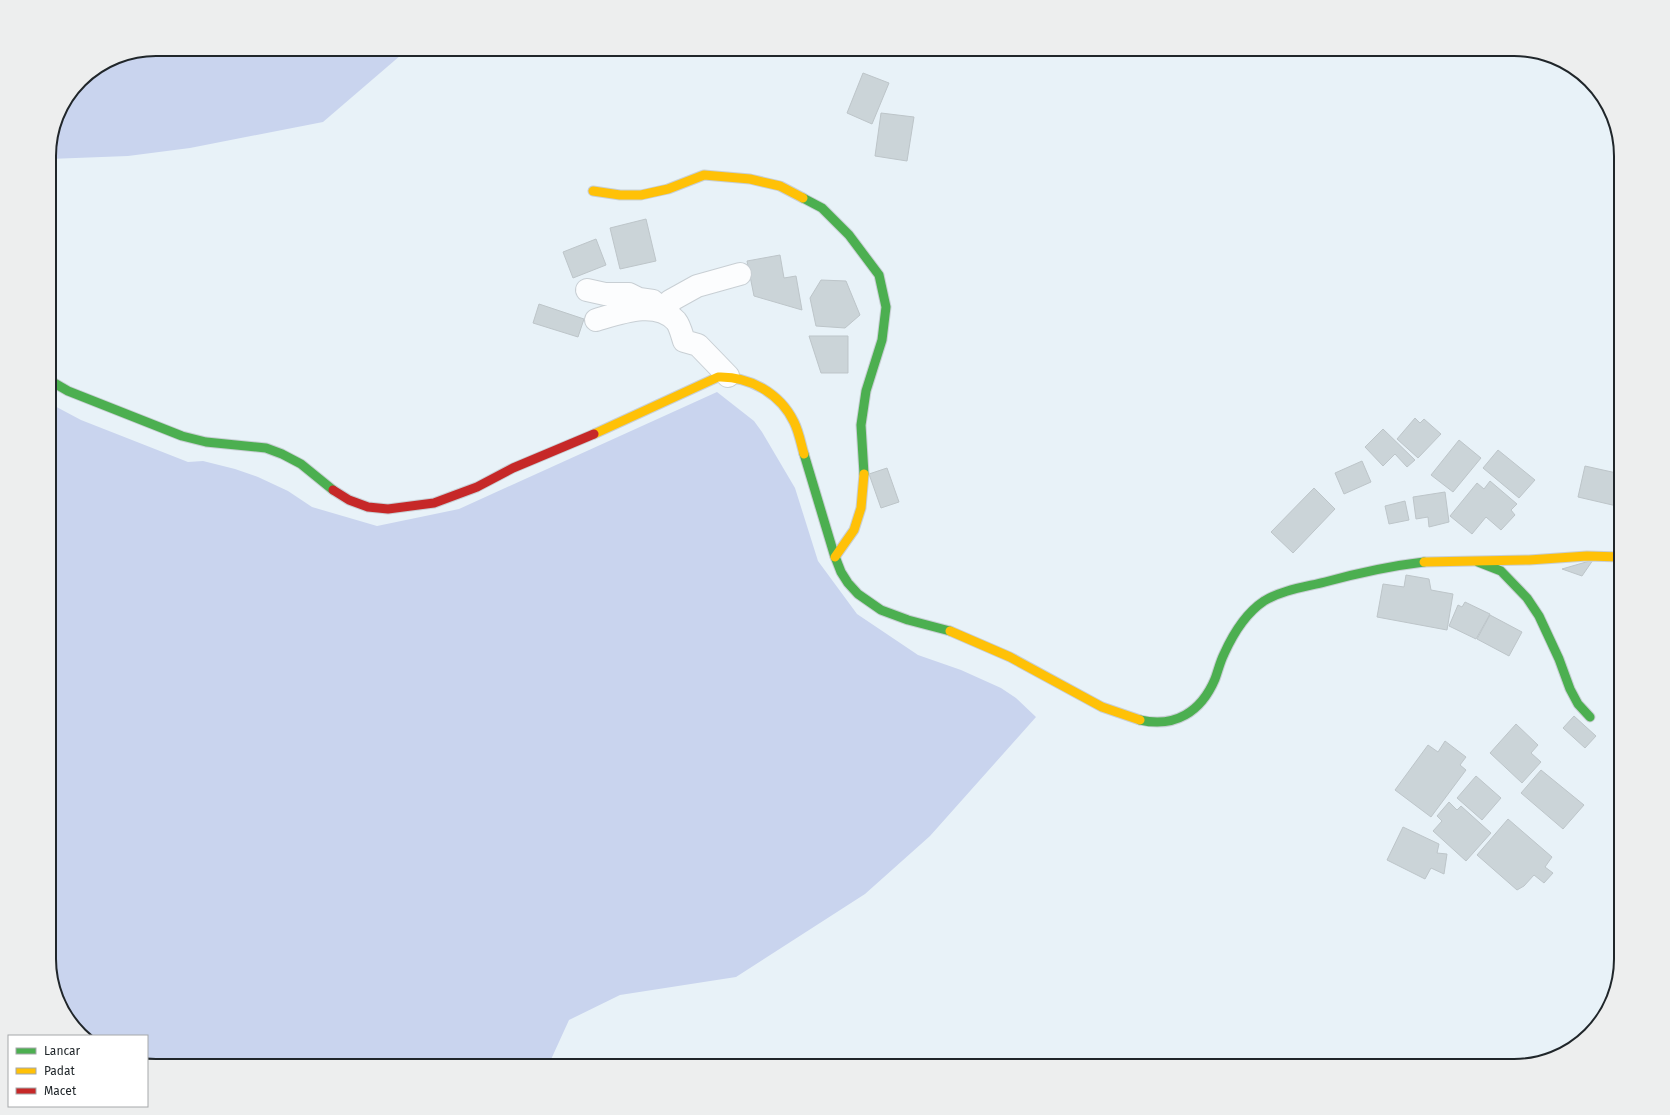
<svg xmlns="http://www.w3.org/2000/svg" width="1670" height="1115" viewBox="0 0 1670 1115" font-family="'Fira Sans',sans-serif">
	<rect width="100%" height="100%" fill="#e8f2f8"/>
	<g fill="#c9d4ee">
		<path d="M 156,49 L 408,49 L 323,122 L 190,148 L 128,156 L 49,159 L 49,150 L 57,115 L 81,80 L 115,57 Z"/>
		<path d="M 717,392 L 754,421 L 762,432 L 795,488 L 818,561 L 857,614 L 918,655 L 961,670 L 1001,688 L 1016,698 L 1036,717 L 930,836 L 865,894 L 736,977 L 620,995 L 569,1020 L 548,1066 L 156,1066 L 147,1063 L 147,1036 L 86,1036 L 63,1012 L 49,965 L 49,403 L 81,420 L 188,462 L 203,461 L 235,469 L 258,477 L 288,491 L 312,507 L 377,526 L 459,509 Z"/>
	</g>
	<g fill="#cbd4d8" stroke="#bdc5c9">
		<path d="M 863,73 L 889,83 L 872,124 L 847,113 Z"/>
		<path d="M 881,113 L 914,117 L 907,161 L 875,156 Z"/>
		<path d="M 646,219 L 656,261 L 620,269 L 610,228 Z"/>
		<path d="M 596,239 L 606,265 L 573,278 L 563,252 Z"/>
		<path d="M 780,255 L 784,278 L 796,276 L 802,310 L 754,296 L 747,261 Z"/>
		<path d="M 821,280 L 846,281 L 860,315 L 845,328 L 816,326 L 810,298 Z"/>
		<path d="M 539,304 L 584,319 L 578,337 L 533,323 Z"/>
		<path d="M 809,336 L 848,336 L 848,373 L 821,373 Z"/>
		<path d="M 1415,418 L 1420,423 L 1424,419 L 1441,434 L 1418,458 L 1397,439 Z"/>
		<path d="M 1383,429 L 1415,460 L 1407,467 L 1395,454 L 1383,466 L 1365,447 Z"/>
		<path d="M 1459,440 L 1481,458 L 1453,492 L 1431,475 Z"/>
		<path d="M 1498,450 L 1535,480 L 1519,498 L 1483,468 Z"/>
		<path d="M 1362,461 L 1371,482 L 1344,494 L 1335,473 Z"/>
		<path d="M 1585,466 L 1621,474 L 1621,507 L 1578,497 Z"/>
		<path d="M 887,468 L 899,502 L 881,508 L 869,474 Z"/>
		<path d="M 1490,481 L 1517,504 L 1511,510 L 1515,515 L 1501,530 L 1486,517 L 1472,534 L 1450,516 L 1477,483 L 1484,489 Z"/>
		<path d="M 1314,488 L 1335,509 L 1293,553 L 1271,532 Z"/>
		<path d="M 1445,492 L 1449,522 L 1429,527 L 1428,517 L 1416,519 L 1413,497 Z"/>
		<path d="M 1405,501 L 1409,520 L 1389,524 L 1385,506 Z"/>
		<path d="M 1593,560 L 1582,576 L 1562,569 Z"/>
		<path d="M 1406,575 L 1429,579 L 1431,590 L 1453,594 L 1447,630 L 1377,617 L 1383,584 L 1404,587 Z"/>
		<path d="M 1465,602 L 1490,614 L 1476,639 L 1449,626 L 1458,605 L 1462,607 Z"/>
		<path d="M 1490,615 L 1522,632 L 1509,656 L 1477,639 Z"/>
		<path d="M 1574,716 L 1596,736 L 1585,748 L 1563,728 Z"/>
		<path d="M 1516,724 L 1538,745 L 1531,753 L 1541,762 L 1522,783 L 1490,753 Z"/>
		<path d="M 1445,741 L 1466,757 L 1460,765 L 1466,770 L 1431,817 L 1395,790 L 1428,745 L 1438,752 Z"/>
		<path d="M 1541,770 L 1584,805 L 1563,829 L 1521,793 Z"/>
		<path d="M 1476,776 L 1501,798 L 1482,820 L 1457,798 Z"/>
		<path d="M 1449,802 L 1457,810 L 1461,806 L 1491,833 L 1466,861 L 1433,831 L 1442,821 L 1437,816 Z"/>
		<path d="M 1508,819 L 1552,857 L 1545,867 L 1553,873 L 1544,883 L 1534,875 L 1524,886 L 1517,890 L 1477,855 Z"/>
		<path d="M 1403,827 L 1439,844 L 1437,853 L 1447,854 L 1444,874 L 1431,868 L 1425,879 L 1387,860 Z"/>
	</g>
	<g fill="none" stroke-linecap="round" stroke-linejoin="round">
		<g stroke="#c8cfd4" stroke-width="24">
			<g id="street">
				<path d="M 587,290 L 605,294 L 629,294 L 639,299 L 653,301 L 667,313 L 670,301 L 697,286 L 740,274"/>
				<path d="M 596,320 C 620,313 656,299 676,321 C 680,326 682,335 684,341 L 698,345 L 728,376"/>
			</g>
		</g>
		<g stroke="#c8cfd4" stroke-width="11">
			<g id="fast">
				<path d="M 803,198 L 822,208 L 849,235 L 879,275 L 886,307 L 882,340 L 866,391 L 861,425 L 864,474"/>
				<path d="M 49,380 L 68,391 L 182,436 L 206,442 L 266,448 L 282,454 L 301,464 L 333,490"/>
				<path d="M 804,454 L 834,554 L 841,572 L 848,583 L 858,594 L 881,610 L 908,620 L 950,631"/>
				<path d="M 1478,562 L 1501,571 L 1527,598 L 1539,616 L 1559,659 L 1570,689 L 1578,704 L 1590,717"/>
				<path d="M 1140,720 C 1175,728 1201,712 1215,679 C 1218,671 1220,662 1224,654 C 1233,634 1246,613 1264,601 C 1282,590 1305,587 1325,582 C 1358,573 1390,566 1424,562"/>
			</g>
		</g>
		<g stroke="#c8cfd4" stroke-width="11">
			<g id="slow">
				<path d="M 593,191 L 620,195 L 641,195 L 668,189 L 704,175 L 750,179 L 780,186 L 803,198"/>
				<path d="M 594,434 L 718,377 C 749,376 780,393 794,422 C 799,432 801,444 804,454"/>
				<path d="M 835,557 L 854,530 L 861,508 L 864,474"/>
				<path d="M 1424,562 L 1529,560 L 1587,556 L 1621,557"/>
				<path d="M 950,631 L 1010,657 L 1102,707 L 1140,720"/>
			</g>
		</g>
		<g stroke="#c8cfd4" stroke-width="11">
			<path id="jam" d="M 333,490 L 349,500 L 368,507 L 388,509 L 434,503 L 477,487 L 513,468 L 594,434"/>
		</g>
		<use href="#street" stroke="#fcfdfe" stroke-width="22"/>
		<use href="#fast" stroke="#4caf50" stroke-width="9"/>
		<use href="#slow" stroke="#ffc107" stroke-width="9"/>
		<use href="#jam" stroke="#c62828" stroke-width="9"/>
	</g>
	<path d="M0 0H1670V1115H0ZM156 56H1514A100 100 0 0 1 1614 156V959A100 100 0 0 1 1514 1059H156A100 100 0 0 1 56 959V156A100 100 0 0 1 156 56Z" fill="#edeeee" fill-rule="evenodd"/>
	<path fill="none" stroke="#20262a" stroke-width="2" d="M156 56H1514A100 100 0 0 1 1614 156V959A100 100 0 0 1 1514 1059H156A100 100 0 0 1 56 959V156A100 100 0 0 1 156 56Z"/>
	<rect x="8" y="1035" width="140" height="72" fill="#ffffff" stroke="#a6a8aa"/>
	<rect x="16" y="1048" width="20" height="6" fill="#4caf50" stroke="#a6a8aa"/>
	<text x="44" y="1055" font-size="12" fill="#20262a">Lancar</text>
	<rect x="16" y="1068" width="20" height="6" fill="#ffc107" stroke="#a6a8aa"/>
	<text x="44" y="1075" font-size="12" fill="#20262a">Padat</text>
	<rect x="16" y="1088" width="20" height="6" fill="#c62828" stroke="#a6a8aa"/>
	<text x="44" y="1095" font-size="12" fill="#20262a">Macet</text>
</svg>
